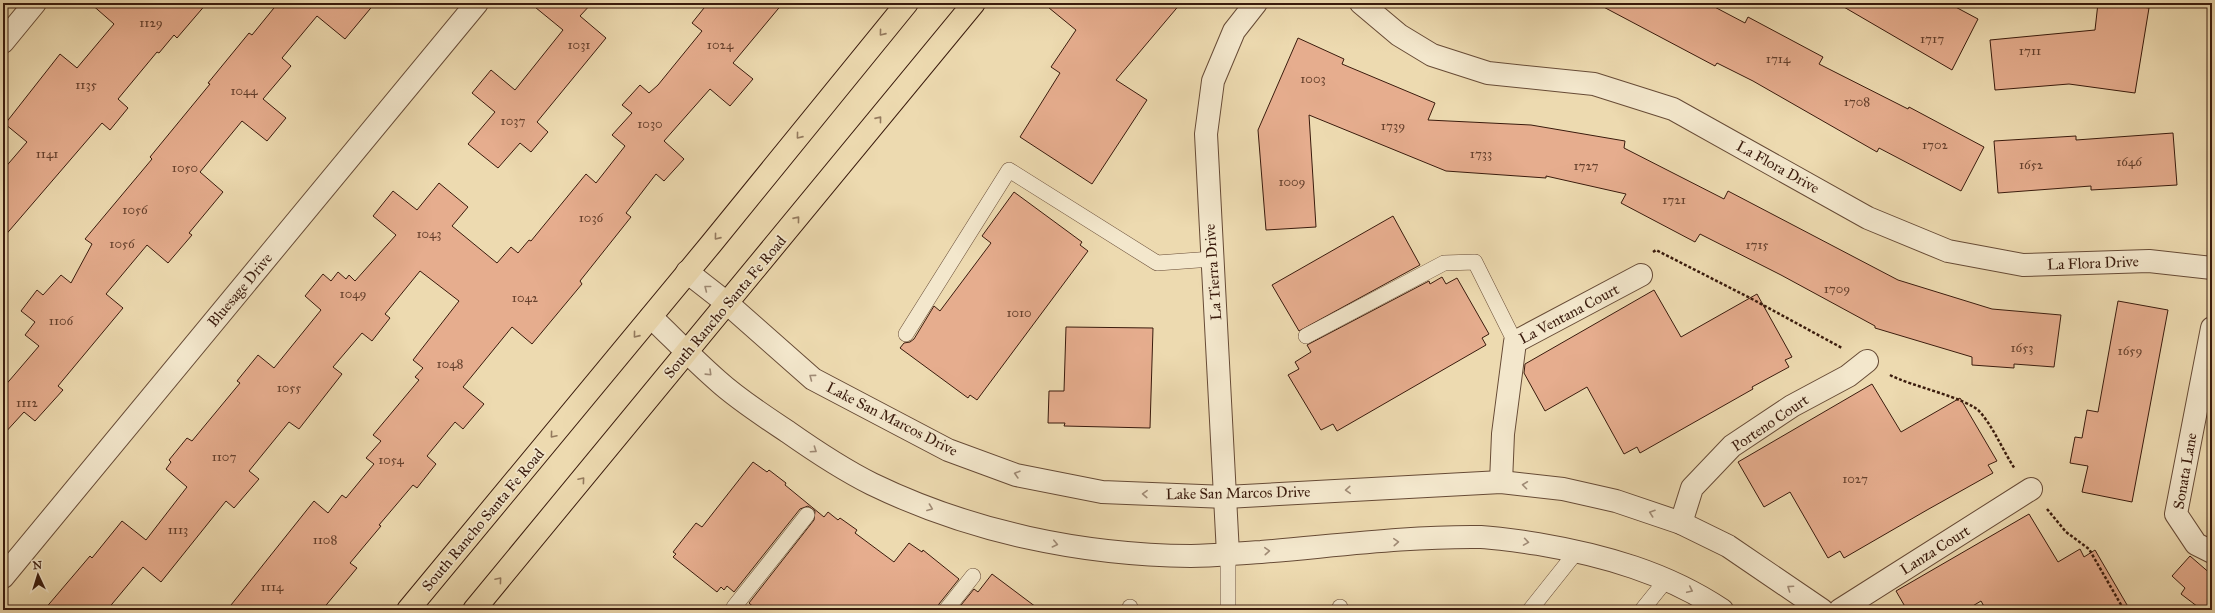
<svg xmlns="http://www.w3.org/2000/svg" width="2215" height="613" viewBox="0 0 2215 613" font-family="'IM FELL Great Primer',serif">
	<rect width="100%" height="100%" fill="#eddab0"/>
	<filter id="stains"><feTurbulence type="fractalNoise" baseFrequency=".005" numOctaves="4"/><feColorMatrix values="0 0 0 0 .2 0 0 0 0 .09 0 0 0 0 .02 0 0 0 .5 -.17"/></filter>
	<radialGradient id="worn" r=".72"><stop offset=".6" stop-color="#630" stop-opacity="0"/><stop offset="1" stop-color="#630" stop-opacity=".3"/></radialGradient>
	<g fill="#e6ad8e" stroke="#3a1b0d">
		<path d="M 90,3 L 207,3 L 177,38 L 174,35 L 159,53 L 157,52 L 118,99 L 128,108 L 110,130 L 102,123 L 3,238 L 3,170 L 27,142 L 5,124 L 60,54 L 77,68 L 114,24 Z"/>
		<path d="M 278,3 L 375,3 L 345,39 L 317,16 L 282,58 L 291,66 L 263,99 L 286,118 L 267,141 L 242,121 L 200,172 L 223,192 L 189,233 L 192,235 L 168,263 L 147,245 L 106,294 L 123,308 L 58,386 L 63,390 L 35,421 L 24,412 L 3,435 L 3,388 L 39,346 L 25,335 L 35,322 L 21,311 L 37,290 L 43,295 L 61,275 L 71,283 L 92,244 L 85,239 L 152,159 L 150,157 L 210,84 L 208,83 L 249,33 L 252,35 Z"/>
		<path d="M 530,3 L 592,3 L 580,16 L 606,38 L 537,122 L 548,132 L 531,152 L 520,143 L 498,168 L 468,144 L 495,112 L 472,93 L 491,70 L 515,90 L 563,30 Z"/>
		<path d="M 708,3 L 783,3 L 733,63 L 753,79 L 730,106 L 710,89 L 664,141 L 684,159 L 664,181 L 656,174 L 626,213 L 631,217 L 580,281 L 582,284 L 532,344 L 512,327 L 463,387 L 484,404 L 463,429 L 455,422 L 427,456 L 436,464 L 417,488 L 413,485 L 379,525 L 381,526 L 350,563 L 357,568 L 322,610 L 227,610 L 314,501 L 328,513 L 342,495 L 346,498 L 374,464 L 366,458 L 381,441 L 373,435 L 419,380 L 415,377 L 423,368 L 413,360 L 459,301 L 420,271 L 385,314 L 390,318 L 372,341 L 362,333 L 333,367 L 342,374 L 299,429 L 289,422 L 249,471 L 259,479 L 234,508 L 226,501 L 161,582 L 143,567 L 107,610 L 44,610 L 90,556 L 92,558 L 122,521 L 146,540 L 187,487 L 166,469 L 171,462 L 169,460 L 187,438 L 192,441 L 240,383 L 237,381 L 258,355 L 274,368 L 321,310 L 305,296 L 323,274 L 331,281 L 338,272 L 346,279 L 349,275 L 355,281 L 396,235 L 373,216 L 393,191 L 417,210 L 439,183 L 468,207 L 452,226 L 497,263 L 511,247 L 518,253 L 529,240 L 531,241 L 586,174 L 596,183 L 625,146 L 612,135 L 632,113 L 622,105 L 640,85 L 649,93 L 658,85 L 702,31 L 692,23 Z"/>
		<path d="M 1043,3 L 1181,3 L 1116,80 L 1147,100 L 1092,184 L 1020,137 L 1060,73 L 1051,67 L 1076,30 Z"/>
		<path d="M 1596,3 L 1707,3 L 1745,23 L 1748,17 L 1823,57 L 1819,64 L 1908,109 L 1909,107 L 1984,147 L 1961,191 L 1879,148 L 1877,152 L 1753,81 L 1717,63 L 1715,66 Z"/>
		<path d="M 1837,3 L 1948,3 L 1978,19 L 1952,70 Z"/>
		<path d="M 2098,3 L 2117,3 L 2149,8 L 2135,93 L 2069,84 L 1995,90 L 1990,40 L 2095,30 Z"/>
		<path d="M 1298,38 L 1344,59 L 1342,64 L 1435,103 L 1428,120 L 1531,125 L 1625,141 L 1624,148 L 1724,199 L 1728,191 L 1898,280 L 1992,309 L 2061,315 L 2054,367 L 2014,364 L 2014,368 L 1972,365 L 1972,357 L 1875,328 L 1875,326 L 1781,275 L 1700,234 L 1695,242 L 1621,203 L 1626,194 L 1546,176 L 1546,178 L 1446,171 L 1309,115 L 1316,227 L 1266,230 L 1258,130 Z"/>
		<path d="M 2173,133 L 2177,185 L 2091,190 L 2091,186 L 1998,193 L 1994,141 L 2076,136 L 2076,140 Z"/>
		<path d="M 1014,192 L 1082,242 L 1080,245 L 1088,251 L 977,400 L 970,395 L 968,398 L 900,348 L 904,343 L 910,342 L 914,339 L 934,306 L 940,311 L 991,243 L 982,236 Z"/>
		<path d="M 1393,216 L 1420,265 L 1299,331 L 1272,285 Z"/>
		<path d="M 1442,277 L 1446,284 L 1457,278 L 1489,334 L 1482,338 L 1486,345 L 1337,431 L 1333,424 L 1321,430 L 1288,375 L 1299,369 L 1295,362 L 1311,352 L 1307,345 L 1429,281 L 1430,284 Z"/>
		<path d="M 1654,290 L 1681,337 L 1757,294 L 1792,357 L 1785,360 L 1789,367 L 1752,387 L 1753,389 L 1640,453 L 1637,447 L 1624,454 L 1587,387 L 1545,411 L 1524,373 L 1525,364 Z"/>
		<path d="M 2118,301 L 2168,310 L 2132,502 L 2082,492 L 2088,466 L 2070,463 L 2075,437 L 2082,438 L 2087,410 L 2098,412 Z"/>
		<path d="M 1066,327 L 1153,328 L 1150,428 L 1064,426 L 1065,423 L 1048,423 L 1049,391 L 1064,391 Z"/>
		<path d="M 1872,384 L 1901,432 L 1960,398 L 1997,461 L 1988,465 L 1993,473 L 1927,510 L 1844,558 L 1840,551 L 1828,558 L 1790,492 L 1764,507 L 1738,462 Z"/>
		<path d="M 753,462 L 767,472 L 769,470 L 786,483 L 785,485 L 824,517 L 828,512 L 838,520 L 840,518 L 857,530 L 855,533 L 894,562 L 909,543 L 922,552 L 923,550 L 959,579 L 939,604 L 937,610 L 757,610 L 749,603 L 814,520 L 815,511 L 808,506 L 800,509 L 734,592 L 727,586 L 724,590 L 721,587 L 717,592 L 673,557 L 676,554 L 673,552 L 696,523 L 702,527 Z"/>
		<path d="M 2029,514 L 2058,562 L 2080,549 L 2084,557 L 2095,550 L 2130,610 L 1986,610 L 1981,601 L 1966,610 L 1907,610 L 1896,591 Z"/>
		<path d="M 2190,556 L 2212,575 L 2212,610 L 2202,610 L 2181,594 L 2185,588 L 2172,576 Z"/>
		<path d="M 992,574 L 1040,610 L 957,610 L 974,589 L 978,592 Z"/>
	</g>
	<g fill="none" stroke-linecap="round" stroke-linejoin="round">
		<g stroke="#674b36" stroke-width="16">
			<g id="service">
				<path d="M 906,334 L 1009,170 L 1157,263 L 1212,259"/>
				<path d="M 1306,336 L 1444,263 L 1475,262 L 1515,342"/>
				<path d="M 1228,554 L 1228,610"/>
				<path d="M 735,610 L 734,607 L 807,515"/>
				<path d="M 946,610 L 973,576"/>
				<path d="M 1130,610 L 1130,607"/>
				<path d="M 1340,610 L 1340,607"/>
				<path d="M 1530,610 L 1577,551"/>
				<path d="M 1642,610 L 1667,579"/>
			</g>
		</g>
		<g stroke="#674b36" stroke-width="24">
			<g id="minor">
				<path d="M 1361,3 L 1399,35 L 1432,55 L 1488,73 L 1594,84 L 1673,109 L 1868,218 L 1948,251 L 2023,265 L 2149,261 L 2212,268"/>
				<path d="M 3,42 L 35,3"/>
				<path d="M 2212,328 L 2176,514 L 2196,544 L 2212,552"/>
				<path d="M 1501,482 L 1503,434 L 1515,342 L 1641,275"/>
				<path d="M 1681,523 L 1692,488 L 1732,446 L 1792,406 L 1848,376 L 1867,361"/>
				<path d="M 1228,554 L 1206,134 L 1213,81 L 1234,31 L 1256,3"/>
				<path d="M 3,577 L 477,3"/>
				<path d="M 1840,610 L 2031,489"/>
			</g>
		</g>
		<g stroke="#674b36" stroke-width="24">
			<g id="tertiary">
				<path d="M 687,272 L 728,304 L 813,379 L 948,450 L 1016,475 L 1102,492 L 1226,497 L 1501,482 L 1563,489 L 1616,501 L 1681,523 L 1728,546 L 1822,610"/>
				<path d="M 651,317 C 673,338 695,361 718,381 C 739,400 764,416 788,432 C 815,451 842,469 872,484 C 971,532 1082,555 1191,556 C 1215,556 1238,553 1261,552 C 1334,546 1408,536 1481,537 C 1500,538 1519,541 1538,544 C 1603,555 1667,573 1722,610"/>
			</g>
		</g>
		<g stroke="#3a1b0d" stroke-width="24">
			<g id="primary">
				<path d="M 408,610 L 711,244 L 907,3"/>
				<path d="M 474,610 L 974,3"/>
			</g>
		</g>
		<g stroke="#3a1b0d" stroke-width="2.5" stroke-dasharray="3 2" stroke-linecap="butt">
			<path d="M 1653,252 L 1656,250 L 1752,299 L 1842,348"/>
			<path d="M 1890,375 C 1910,386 1968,398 1980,412 C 1994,428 2003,451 2015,469"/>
			<path d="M 2047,509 L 2066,532 L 2089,549 L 2124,610"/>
		</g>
		<use href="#service" stroke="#f3e7cc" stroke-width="15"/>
		<use href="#minor" stroke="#f3e7cc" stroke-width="22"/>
		<use href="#tertiary" stroke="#f3e7cc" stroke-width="22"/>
		<use href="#primary" stroke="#eddab0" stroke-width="22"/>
	</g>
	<defs><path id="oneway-chevron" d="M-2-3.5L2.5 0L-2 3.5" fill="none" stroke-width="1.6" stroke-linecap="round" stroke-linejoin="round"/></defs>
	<g stroke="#947a5e">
		<use href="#oneway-chevron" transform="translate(882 33) rotate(129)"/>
		<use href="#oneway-chevron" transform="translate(879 119) rotate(-51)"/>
		<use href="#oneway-chevron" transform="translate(799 136) rotate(129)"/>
		<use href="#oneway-chevron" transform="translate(797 219) rotate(-51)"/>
		<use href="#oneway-chevron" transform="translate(717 237) rotate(129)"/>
		<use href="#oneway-chevron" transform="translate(636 335) rotate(129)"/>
		<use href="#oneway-chevron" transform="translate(553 435) rotate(130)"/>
		<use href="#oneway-chevron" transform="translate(582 480) rotate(-50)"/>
		<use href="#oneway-chevron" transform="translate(499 580) rotate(-50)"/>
	</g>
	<g stroke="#a08b76">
		<use href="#oneway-chevron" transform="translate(707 288) rotate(-142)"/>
		<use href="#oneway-chevron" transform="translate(709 373) rotate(44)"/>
		<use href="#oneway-chevron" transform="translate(812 377) rotate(-143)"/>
		<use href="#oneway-chevron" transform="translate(814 450) rotate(34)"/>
		<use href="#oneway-chevron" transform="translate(1017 474) rotate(-164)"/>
		<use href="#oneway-chevron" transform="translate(1525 485) rotate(-173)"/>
		<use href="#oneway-chevron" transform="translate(1348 490) rotate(176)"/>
		<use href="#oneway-chevron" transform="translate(1145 494) rotate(-178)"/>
		<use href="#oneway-chevron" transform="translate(930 508) rotate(21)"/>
		<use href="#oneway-chevron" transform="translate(1652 513) rotate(-161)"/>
		<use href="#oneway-chevron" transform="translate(1396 542) rotate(-4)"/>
		<use href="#oneway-chevron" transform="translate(1526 542) rotate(9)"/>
		<use href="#oneway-chevron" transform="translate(1055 544) rotate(13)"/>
		<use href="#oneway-chevron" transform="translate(1267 551) rotate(-4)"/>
		<use href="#oneway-chevron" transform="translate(1790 588) rotate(-146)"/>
		<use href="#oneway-chevron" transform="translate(1690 590) rotate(25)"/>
	</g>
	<g text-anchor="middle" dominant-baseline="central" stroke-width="3.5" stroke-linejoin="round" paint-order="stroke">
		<g font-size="13" fill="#65402d">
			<text x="151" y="23">1129</text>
			<text x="1932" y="39">1717</text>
			<text x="579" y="45">1031</text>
			<text x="720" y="45">1024</text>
			<text x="2030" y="51">1711</text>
			<text x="1778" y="59">1714</text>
			<text x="1313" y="79">1003</text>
			<text x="86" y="85">1135</text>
			<text x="244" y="91">1044</text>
			<text x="1857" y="102">1708</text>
			<text x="513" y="121">1037</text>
			<text x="650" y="124">1030</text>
			<text x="1393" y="126">1739</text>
			<text x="1935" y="145">1702</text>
			<text x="47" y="154">1141</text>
			<text x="1481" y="154">1733</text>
			<text x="2129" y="162">1646</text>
			<text x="2031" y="165">1652</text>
			<text x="1586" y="166">1727</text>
			<text x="185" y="168">1050</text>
			<text x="1292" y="182">1009</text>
			<text x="1674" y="200">1721</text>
			<text x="135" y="210">1056</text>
			<text x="591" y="218">1036</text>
			<text x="429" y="234">1043</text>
			<text x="122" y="244">1056</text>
			<text x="1757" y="245">1715</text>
			<text x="1837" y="289">1709</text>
			<text x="353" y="294">1049</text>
			<text x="525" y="298">1042</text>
			<text x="1019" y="313">1010</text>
			<text x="61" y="321">1106</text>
			<text x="2022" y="348">1653</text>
			<text x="2130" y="351">1659</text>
			<text x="450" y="364">1048</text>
			<text x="289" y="388">1055</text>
			<text x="27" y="403">1112</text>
			<text x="224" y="457">1107</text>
			<text x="391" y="460">1054</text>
			<text x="1855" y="479">1027</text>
			<text x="178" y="530">1113</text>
			<text x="325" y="540">1108</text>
			<text x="272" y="587">1114</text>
		</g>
		<g font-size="15" fill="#3a1b0d" stroke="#f3e7cc">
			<text transform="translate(1778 167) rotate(29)">La Flora Drive</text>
			<text transform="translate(2093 263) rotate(-2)">La Flora Drive</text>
			<text transform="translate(1213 272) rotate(-94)">La Tierra Drive</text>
			<text transform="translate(240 290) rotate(-50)">Bluesage Drive</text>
			<text transform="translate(725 307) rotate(-50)">South Rancho Santa Fe Road</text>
			<text transform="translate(1569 314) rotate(-28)">La Ventana Court</text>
			<text transform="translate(892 419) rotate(27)">Lake San Marcos Drive</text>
			<text transform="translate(1770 423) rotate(-34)">Porteno Court</text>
			<text transform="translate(2185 471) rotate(-80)">Sonata Lane</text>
			<text transform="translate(1238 493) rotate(-1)">Lake San Marcos Drive</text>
			<text transform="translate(483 520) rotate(-50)">South Rancho Santa Fe Road</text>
			<text transform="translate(1935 550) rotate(-32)">Lanza Court</text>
		</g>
	</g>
	<rect width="2215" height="613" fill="none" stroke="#eddab0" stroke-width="16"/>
	<rect x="4" y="4" width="2207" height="605" fill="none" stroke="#3a1b0d" stroke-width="2"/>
	<rect x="8" y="8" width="2199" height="597" fill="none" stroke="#3a1b0d"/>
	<g transform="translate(38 575) rotate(356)" stroke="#f3e7cc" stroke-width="3" paint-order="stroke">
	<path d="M0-3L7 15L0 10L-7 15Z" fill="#3a1b0d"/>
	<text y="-6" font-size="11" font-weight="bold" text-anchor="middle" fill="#3a1b0d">N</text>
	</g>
	<rect width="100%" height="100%" filter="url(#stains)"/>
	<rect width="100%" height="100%" fill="url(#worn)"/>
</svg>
